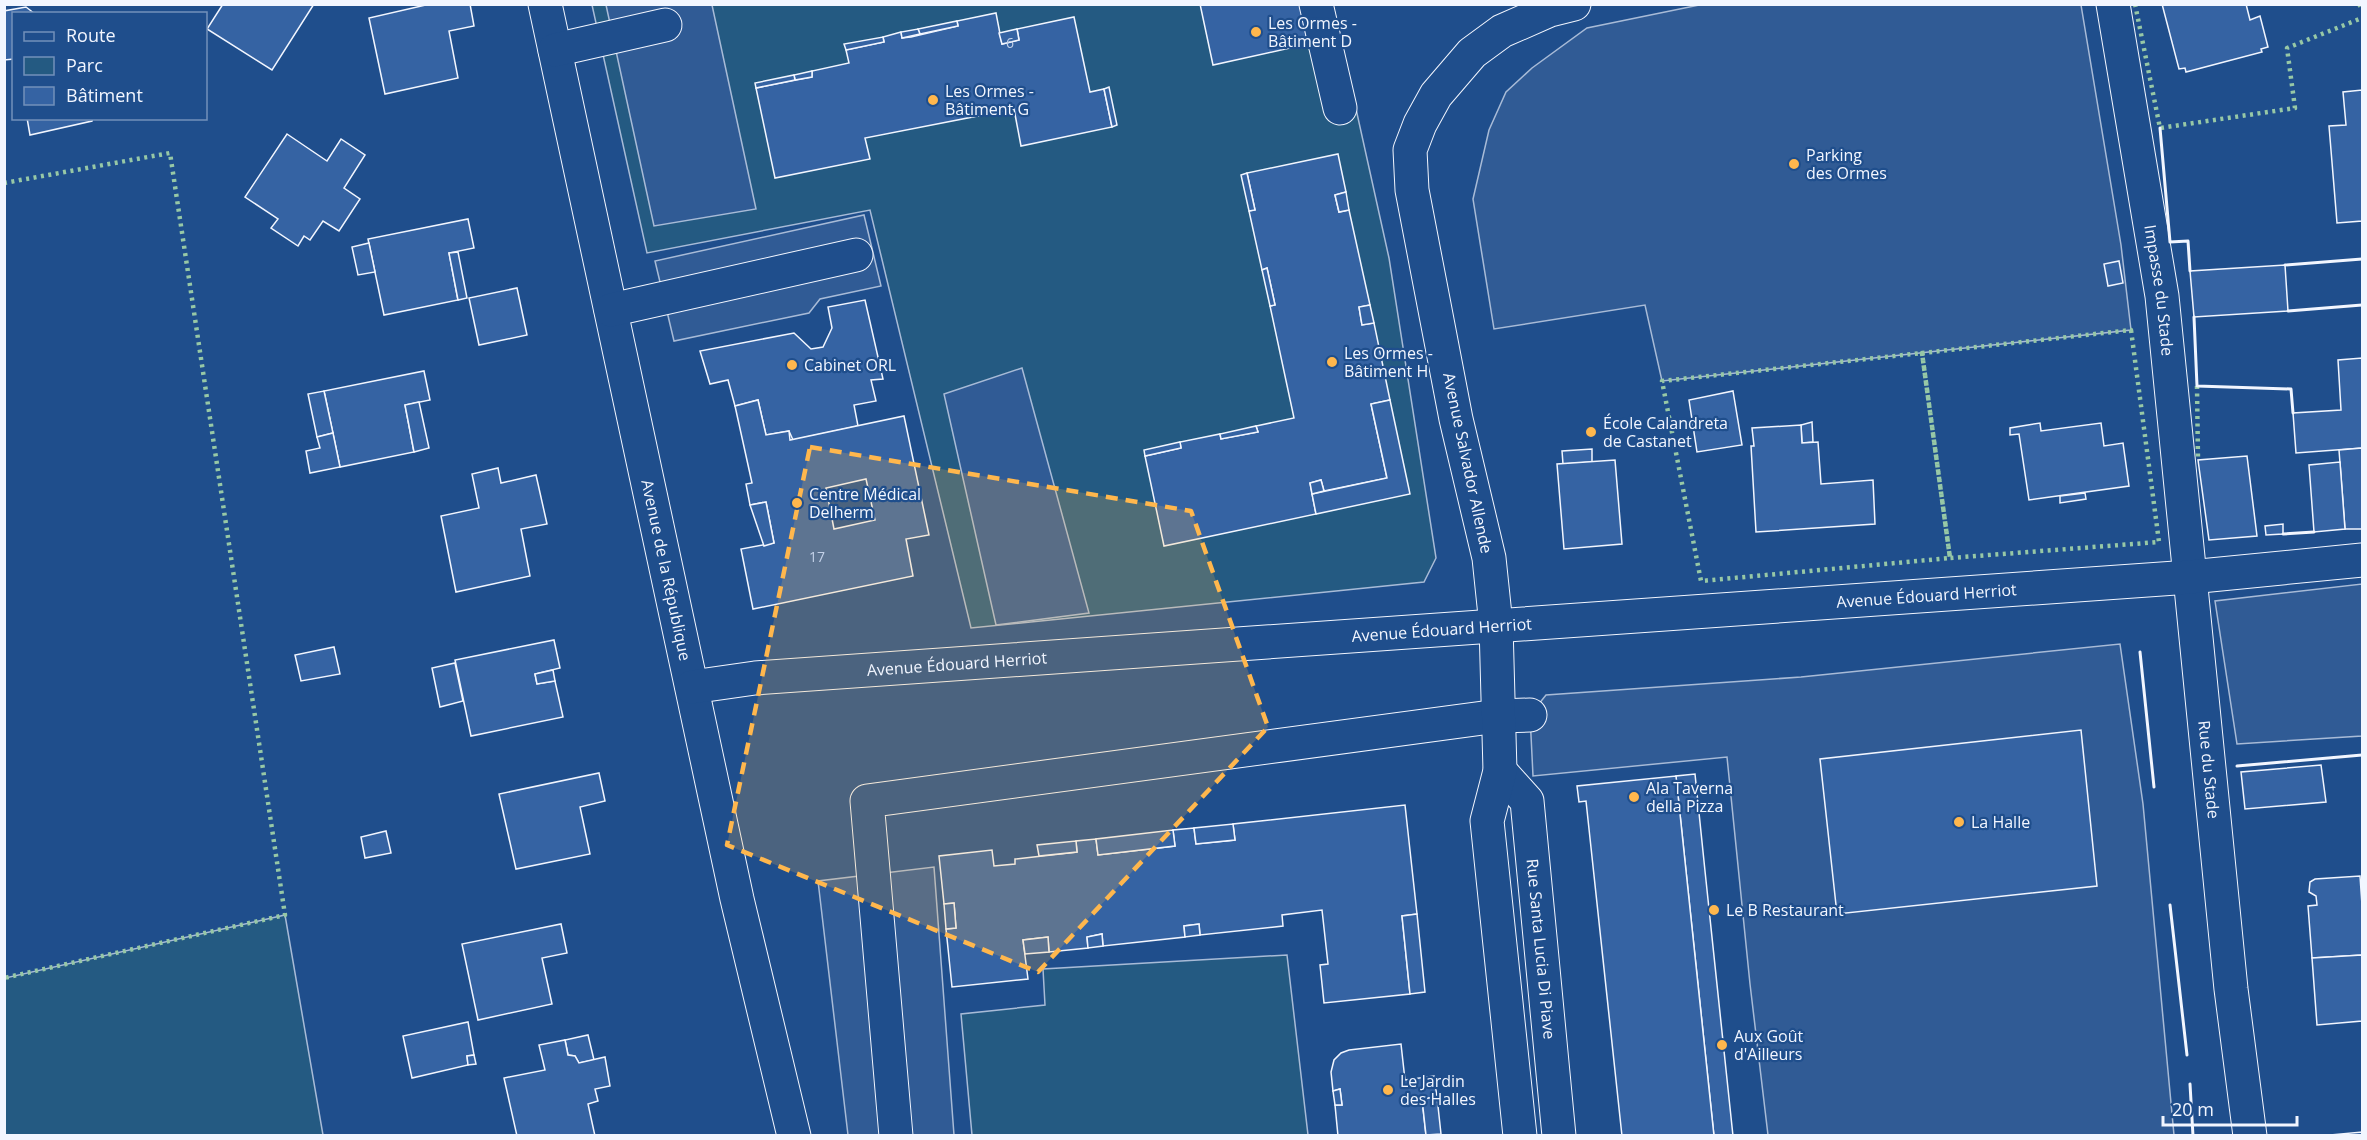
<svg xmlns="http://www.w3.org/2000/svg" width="2367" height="1140" viewBox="0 0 2367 1140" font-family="'Open Sans',sans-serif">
	<rect width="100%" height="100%" fill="#1f4e8c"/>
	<g fill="#245a82" stroke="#a8bbd7" stroke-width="1.5">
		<path d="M 592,5 L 1334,5 L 1333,5 L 1389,258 L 1436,558 L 1424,582 L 971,628 L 870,210 L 647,253 Z"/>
		<path d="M 285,915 L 323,1135 L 5,1135 L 5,978 Z"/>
		<path d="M 1287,955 L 1308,1135 L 972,1135 L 961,1014 L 1045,1005 L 1043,969 Z"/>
	</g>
	<g fill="#305b95" stroke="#a8bbd7" stroke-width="1.5">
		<path d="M 1704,4 L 2081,5 L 2121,245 L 2131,330 L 1662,381 L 1645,305 L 1494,329 L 1473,199 L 1489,130 L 1506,92 L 1532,68 L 1587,28 Z"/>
		<path d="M 606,5 L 712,5 L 756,209 L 654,226 Z"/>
		<path d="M 864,215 L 881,286 L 820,299 L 809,313 L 674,341 L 655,261 Z"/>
		<path d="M 1022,368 L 1089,613 L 996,625 L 944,394 Z"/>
		<path d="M 2362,584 L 2362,736 L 2237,744 L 2215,601 Z"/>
		<path d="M 2120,644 L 2143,804 L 2174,1135 L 1768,1135 L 1750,984 L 1727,757 L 1533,776 L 1530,715 L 1546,695 L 1801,677 Z"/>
		<path d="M 934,867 L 954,1135 L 848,1135 L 818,881 Z"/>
	</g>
	<g fill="#3563a3" stroke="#f2f6ff" stroke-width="1.5" fill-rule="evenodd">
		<path d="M 223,4 L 314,4 L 272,70 L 207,29 Z"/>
		<path d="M 430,4 L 470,4 L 474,26 L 449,31 L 458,78 L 385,94 L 369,18 Z"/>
		<path d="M 1200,4 L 1300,4 L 1308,44 L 1213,65 Z"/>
		<path d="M 2162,4 L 2246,4 L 2250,20 L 2260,16 L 2268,47 L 2261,49 L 2262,52 L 2186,72 L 2185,68 L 2179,69 Z"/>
		<path d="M 26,7 L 35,14 L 14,14 L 14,59 L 4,60 L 4,11 Z"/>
		<path d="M 996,13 L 1002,44 L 1019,40 L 1017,29 L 1074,17 L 1090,92 L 1104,89 L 1112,127 L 1021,146 L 1014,109 L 865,138 L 870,159 L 775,178 L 756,88 L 812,77 L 812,71 L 849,63 L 846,50 L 884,42 L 883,37 L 901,32 L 902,38 L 911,37 L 958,26 L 957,21 Z"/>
		<path d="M 957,21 L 958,26 L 920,34 L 918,29 Z"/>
		<path d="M 918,29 L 920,34 L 902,38 L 901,32 Z"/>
		<path d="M 1017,29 L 1019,40 L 1002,44 L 999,33 Z"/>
		<path d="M 883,37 L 884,42 L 846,50 L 844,44 Z"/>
		<path d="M 812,71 L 812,77 L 795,80 L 794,75 Z"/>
		<path d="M 794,75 L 795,80 L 756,88 L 755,83 Z"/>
		<path d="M 1109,87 L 1117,125 L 1112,127 L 1104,89 Z"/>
		<path d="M 2362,90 L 2362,221 L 2337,223 L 2329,126 L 2346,125 L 2343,92 Z"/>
		<path d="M 27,118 L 93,118 L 92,121 L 30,135 Z"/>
		<path d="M 287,134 L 327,161 L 341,139 L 365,155 L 344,188 L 360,199 L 339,231 L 323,221 L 310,240 L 304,236 L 298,246 L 271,228 L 278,219 L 245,197 Z"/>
		<path d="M 1338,154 L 1346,192 L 1335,195 L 1339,212 L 1349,210 L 1370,305 L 1359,307 L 1362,325 L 1374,323 L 1390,400 L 1371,404 L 1387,478 L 1324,491 L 1321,480 L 1310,483 L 1316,514 L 1164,546 L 1145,456 L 1181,448 L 1180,442 L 1220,434 L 1221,439 L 1258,432 L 1256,426 L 1294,418 L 1270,306 L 1275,305 L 1267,268 L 1262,270 L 1249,211 L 1255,210 L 1247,173 Z"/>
		<path d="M 1247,173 L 1255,210 L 1249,211 L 1241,175 Z"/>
		<path d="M 1346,192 L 1349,210 L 1339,212 L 1335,195 Z"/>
		<path d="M 468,219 L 474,248 L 449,253 L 458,300 L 384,315 L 368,239 Z"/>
		<path d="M 369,243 L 375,272 L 358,275 L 352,247 Z"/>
		<path d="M 458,252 L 467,298 L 458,300 L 449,253 Z"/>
		<path d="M 2119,261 L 2123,283 L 2108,286 L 2104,264 Z"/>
		<path d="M 2285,265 L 2288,311 L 2194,317 L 2190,271 Z"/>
		<path d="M 1267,268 L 1275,305 L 1270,306 L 1262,270 Z"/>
		<path d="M 517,288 L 527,335 L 479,345 L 469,298 Z"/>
		<path d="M 865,300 L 883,379 L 871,380 L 876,401 L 854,405 L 858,426 L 793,440 L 789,431 L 766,435 L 758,400 L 735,406 L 728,380 L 710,384 L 700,351 L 794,333 L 811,349 L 823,347 L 832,328 L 828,307 Z"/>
		<path d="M 1370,305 L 1374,323 L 1362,325 L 1359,307 Z"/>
		<path d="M 2362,358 L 2362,448 L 2296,453 L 2293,413 L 2341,410 L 2338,360 Z"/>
		<path d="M 424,371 L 430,400 L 405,405 L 414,452 L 340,467 L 324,391 Z"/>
		<path d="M 324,391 L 333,433 L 317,437 L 308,394 Z"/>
		<path d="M 1733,391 L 1742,445 L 1697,452 L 1689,400 Z"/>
		<path d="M 758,400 L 766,435 L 789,431 L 790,440 L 904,416 L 929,535 L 906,539 L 913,576 L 753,609 L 741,549 L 774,543 L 766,502 L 750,505 L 746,484 L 752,483 L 735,406 ZM 866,479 L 875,520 L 834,529 L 826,488 Z"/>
		<path d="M 1390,400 L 1410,494 L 1316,514 L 1312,494 L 1387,478 L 1371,404 Z"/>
		<path d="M 419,402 L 429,448 L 414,452 L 405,405 Z"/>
		<path d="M 1812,422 L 1813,442 L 1802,443 L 1801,425 Z"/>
		<path d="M 2040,423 L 2041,431 L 2101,423 L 2104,446 L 2123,443 L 2129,486 L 2029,500 L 2019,434 L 2010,435 L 2010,428 Z"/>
		<path d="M 1801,425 L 1802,443 L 1818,442 L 1821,484 L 1873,480 L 1875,524 L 1756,532 L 1751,446 L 1754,446 L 1752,428 Z"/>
		<path d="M 1256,426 L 1258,432 L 1221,439 L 1220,434 Z"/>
		<path d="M 333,433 L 340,467 L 310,473 L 306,451 L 320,448 L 317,437 Z"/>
		<path d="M 1180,442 L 1181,448 L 1145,456 L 1144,450 Z"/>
		<path d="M 2362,448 L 2362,529 L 2345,529 L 2339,450 Z"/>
		<path d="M 1592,449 L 1592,462 L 1563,464 L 1562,451 Z"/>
		<path d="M 2247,456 L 2257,536 L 2209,540 L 2198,460 Z"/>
		<path d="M 1615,460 L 1622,544 L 1564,549 L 1557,464 Z"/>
		<path d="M 2340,462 L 2345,529 L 2314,532 L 2309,465 Z"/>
		<path d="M 498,468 L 501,483 L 536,475 L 547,524 L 521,529 L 530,576 L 456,592 L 441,516 L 479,508 L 472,474 Z"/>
		<path d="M 1321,480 L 1324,491 L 1312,494 L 1310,483 Z"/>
		<path d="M 2085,493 L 2086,499 L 2060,503 L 2060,496 Z"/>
		<path d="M 766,502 L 774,543 L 764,546 L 750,505 Z"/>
		<path d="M 2283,524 L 2283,534 L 2266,535 L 2265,526 Z"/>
		<path d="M 554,640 L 560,668 L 535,674 L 537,684 L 555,681 L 563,717 L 471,736 L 455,660 Z"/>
		<path d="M 334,647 L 340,674 L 301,681 L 295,655 Z"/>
		<path d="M 455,663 L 463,701 L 440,707 L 432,668 Z"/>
		<path d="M 553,670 L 555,681 L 537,684 L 535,674 Z"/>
		<path d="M 2081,730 L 2097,886 L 1837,914 L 1820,759 Z"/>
		<path d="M 2321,765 L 2326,802 L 2245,809 L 2241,772 Z"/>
		<path d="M 599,773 L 605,801 L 580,807 L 590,854 L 516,869 L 499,794 Z"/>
		<path d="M 1695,774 L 1705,871 L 1733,1136 L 1714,1136 L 1676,776 Z"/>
		<path d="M 1676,776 L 1714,1136 L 1622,1136 L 1586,801 L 1579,802 L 1577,786 Z"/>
		<path d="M 1405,805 L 1417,914 L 1402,916 L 1410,994 L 1324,1003 L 1320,965 L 1328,964 L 1322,910 L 1282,915 L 1283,926 L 1200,935 L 1199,924 L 1184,926 L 1185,937 L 1103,946 L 1102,934 L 1087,937 L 1088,948 L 1049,952 L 1048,937 L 1023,940 L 1028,979 L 952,987 L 946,929 L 956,928 L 954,903 L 944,904 L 939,856 L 992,850 L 994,866 L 1015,864 L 1015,859 L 1077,852 L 1076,841 L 1096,839 L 1098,855 L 1175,846 L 1173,830 L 1194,828 L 1196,844 L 1235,840 L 1233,824 Z"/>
		<path d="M 1233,824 L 1235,840 L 1196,844 L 1194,828 Z"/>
		<path d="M 1173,830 L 1175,846 L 1098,855 L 1096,839 Z"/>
		<path d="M 386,831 L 391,853 L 365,858 L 361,837 Z"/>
		<path d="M 1076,841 L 1077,852 L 1039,856 L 1037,845 Z"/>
		<path d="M 2360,876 L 2362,905 L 2362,955 L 2312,958 L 2308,906 L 2317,905 L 2316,896 L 2309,892 L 2310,882 L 2315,879 Z"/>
		<path d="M 954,903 L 956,928 L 946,929 L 944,904 Z"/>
		<path d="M 1417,914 L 1425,992 L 1410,994 L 1402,916 Z"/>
		<path d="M 561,924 L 567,953 L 542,958 L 552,1004 L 478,1020 L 462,944 Z"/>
		<path d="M 1199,924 L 1200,935 L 1185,937 L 1184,926 Z"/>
		<path d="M 1102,934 L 1103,946 L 1088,948 L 1087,937 Z"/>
		<path d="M 1048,937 L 1049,952 L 1025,954 L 1023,940 Z"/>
		<path d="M 2362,955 L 2362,1021 L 2317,1025 L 2312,958 Z"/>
		<path d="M 468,1022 L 474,1055 L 467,1056 L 468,1065 L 412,1078 L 403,1036 Z"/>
		<path d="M 588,1035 L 594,1060 L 579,1063 L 575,1056 L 568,1055 L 565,1040 Z"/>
		<path d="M 565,1040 L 568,1055 L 575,1056 L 579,1063 L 605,1057 L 610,1086 L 595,1089 L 598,1101 L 588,1104 L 595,1136 L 517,1136 L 504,1078 L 545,1070 L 539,1045 Z"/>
		<path d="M 1401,1044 L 1405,1080 L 1434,1076 L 1437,1097 L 1422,1099 L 1426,1136 L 1338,1136 L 1335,1105 L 1342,1105 L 1340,1089 L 1333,1091 L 1331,1072 L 1334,1060 L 1341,1053 L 1349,1050 Z"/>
		<path d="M 474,1055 L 476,1064 L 468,1065 L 467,1056 Z"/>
		<path d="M 1340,1089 L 1342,1105 L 1335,1105 L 1333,1091 Z"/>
		<path d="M 1437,1097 L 1441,1134 L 1426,1135 L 1422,1099 Z"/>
		<path d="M 2362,1132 L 2362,1136 L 2330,1136 L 2329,1135 Z"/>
	</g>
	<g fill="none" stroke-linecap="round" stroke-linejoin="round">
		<g stroke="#f2f6ff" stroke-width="35">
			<g id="minor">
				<path id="s1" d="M 545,4 L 737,899 L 794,1136"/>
				<path d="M 1316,4 L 1340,108"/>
				<path id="s2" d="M 2113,4 L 2162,296 L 2231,989 L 2250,1136"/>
				<path d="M 555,50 L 665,25"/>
				<path d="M 611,310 L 856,255"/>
				<path id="s3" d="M 692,687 L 755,678 L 2190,577 L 2362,560"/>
				<path id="s4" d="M 1500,771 L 1527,801 L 1559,1136"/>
				<path d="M 896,1136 L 867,801 L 1498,716 L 1530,715"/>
				<path d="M 1520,1136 L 1487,821 L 1500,771 L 1496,625 L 1489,558 L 1456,419 L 1412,190 L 1410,150 L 1420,124 L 1436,95 L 1472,53 L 1502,31 L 1550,10 L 1574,4"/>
			</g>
		</g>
		<use href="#minor" stroke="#1f4e8c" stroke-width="33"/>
		<g stroke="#97c8a6" stroke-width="4.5" stroke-dasharray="3 4.5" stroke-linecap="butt">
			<path d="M 2135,4 L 2160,128 L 2295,108 L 2287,48 L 2362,18"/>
			<path d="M 2359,4 L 2362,9"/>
			<path d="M 4,183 L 170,153 L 285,915 L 4,978"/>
			<path d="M 2131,330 L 2159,542 L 1950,558 L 1922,353 Z"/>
			<path d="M 1922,353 L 1950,558 L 1701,581 L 1662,381 Z"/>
			<path d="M 2197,386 L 2198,460"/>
		</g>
		<g stroke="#f2f6ff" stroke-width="3">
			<path d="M 2160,128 L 2170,242 L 2188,241 L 2190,271"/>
			<path d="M 2285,265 L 2362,259"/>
			<path d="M 2288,311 L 2362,305"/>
			<path d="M 2194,317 L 2197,386 L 2291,389 L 2293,413"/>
			<path d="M 2283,534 L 2314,532"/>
			<path d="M 2140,652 L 2154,787"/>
			<path d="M 2237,766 L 2362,755"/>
			<path d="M 2170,905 L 2187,1055"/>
			<path d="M 2190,1084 L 2193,1136"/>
		</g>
	</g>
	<path fill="#ffb74d" fill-opacity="0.2" stroke="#ffb74d" stroke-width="4.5" stroke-dasharray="12 8" stroke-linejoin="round" d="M 810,447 L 1191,511 L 1268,727 L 1038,972 L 727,845 Z"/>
	<g fill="#ffb74d" stroke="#1f4e8c" stroke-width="2">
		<circle cx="1256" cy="32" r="6"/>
		<circle cx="933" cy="100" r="6"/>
		<circle cx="1794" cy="164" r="6"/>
		<circle cx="1332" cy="362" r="6"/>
		<circle cx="792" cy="365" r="6"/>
		<circle cx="1591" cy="432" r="6"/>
		<circle cx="797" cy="503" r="6"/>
		<circle cx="1634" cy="797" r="6"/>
		<circle cx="1959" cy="822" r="6"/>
		<circle cx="1714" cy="910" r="6"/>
		<circle cx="1722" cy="1045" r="6"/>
		<circle cx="1388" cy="1090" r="6"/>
	</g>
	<g text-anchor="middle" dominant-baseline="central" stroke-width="4.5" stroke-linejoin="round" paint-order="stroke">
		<g font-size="14" fill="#c3d1e8">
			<text x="1010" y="42">6</text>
			<text x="817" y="556">17</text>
		</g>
		<g font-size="16" fill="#f2f6ff" stroke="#1f4e8c" text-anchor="start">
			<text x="1268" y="23">Les Ormes -<tspan x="1268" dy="18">Bâtiment D</tspan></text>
			<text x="945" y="91">Les Ormes -<tspan x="945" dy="18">Bâtiment G</tspan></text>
			<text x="1806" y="155">Parking<tspan x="1806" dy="18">des Ormes</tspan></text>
			<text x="1344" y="353">Les Ormes -<tspan x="1344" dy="18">Bâtiment H</tspan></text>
			<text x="804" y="365">Cabinet ORL</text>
			<text x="1603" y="423">École Calandreta<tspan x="1603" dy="18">de Castanet</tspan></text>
			<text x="809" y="494">Centre Médical<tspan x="809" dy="18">Delherm</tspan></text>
			<text x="1646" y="788">Ala Taverna<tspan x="1646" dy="18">della Pizza</tspan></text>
			<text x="1971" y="822">La Halle</text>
			<text x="1726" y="910">Le B Restaurant</text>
			<text x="1734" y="1036">Aux Goût<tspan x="1734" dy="18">d'Ailleurs</tspan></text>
			<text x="1400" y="1081">Le Jardin<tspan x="1400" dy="18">des Halles</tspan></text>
		</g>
		<g font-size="16" fill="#f2f6ff" stroke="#1f4e8c">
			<text stroke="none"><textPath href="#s2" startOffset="290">Impasse du Stade</textPath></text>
			<text transform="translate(1468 463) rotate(78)">Avenue Salvador Allende</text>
			<text stroke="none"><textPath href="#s1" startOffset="579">Avenue de la République</textPath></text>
			<text stroke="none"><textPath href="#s3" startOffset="1238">Avenue Édouard Herriot</textPath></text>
			<text stroke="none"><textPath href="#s3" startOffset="752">Avenue Édouard Herriot</textPath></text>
			<text stroke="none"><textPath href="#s3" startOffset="266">Avenue Édouard Herriot</textPath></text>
			<text stroke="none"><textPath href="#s2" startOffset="772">Rue du Stade</textPath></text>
			<text stroke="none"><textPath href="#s4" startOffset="189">Rue Santa Lucia Di Piave</textPath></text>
		</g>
	</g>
	<rect width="2367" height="1140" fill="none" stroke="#f2f6ff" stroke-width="12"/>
	<rect x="12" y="12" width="195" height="108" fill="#1f4e8c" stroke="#7391ba" stroke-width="1.5"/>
	<rect x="24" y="32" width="30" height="9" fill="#1f4e8c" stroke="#7391ba" stroke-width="1.5"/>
	<text x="66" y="42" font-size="18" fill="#f2f6ff">Route</text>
	<rect x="24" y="57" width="30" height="18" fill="#245a82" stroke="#7391ba" stroke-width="1.5"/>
	<text x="66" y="72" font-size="18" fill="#f2f6ff">Parc</text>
	<rect x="24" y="87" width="30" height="18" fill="#3563a3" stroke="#7391ba" stroke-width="1.5"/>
	<text x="66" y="102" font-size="18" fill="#f2f6ff">Bâtiment</text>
	<path d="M2163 1116v9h134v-9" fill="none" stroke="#f2f6ff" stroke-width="3"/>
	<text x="2172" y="1116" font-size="18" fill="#f2f6ff" stroke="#1f4e8c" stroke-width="4.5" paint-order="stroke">20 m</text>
</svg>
